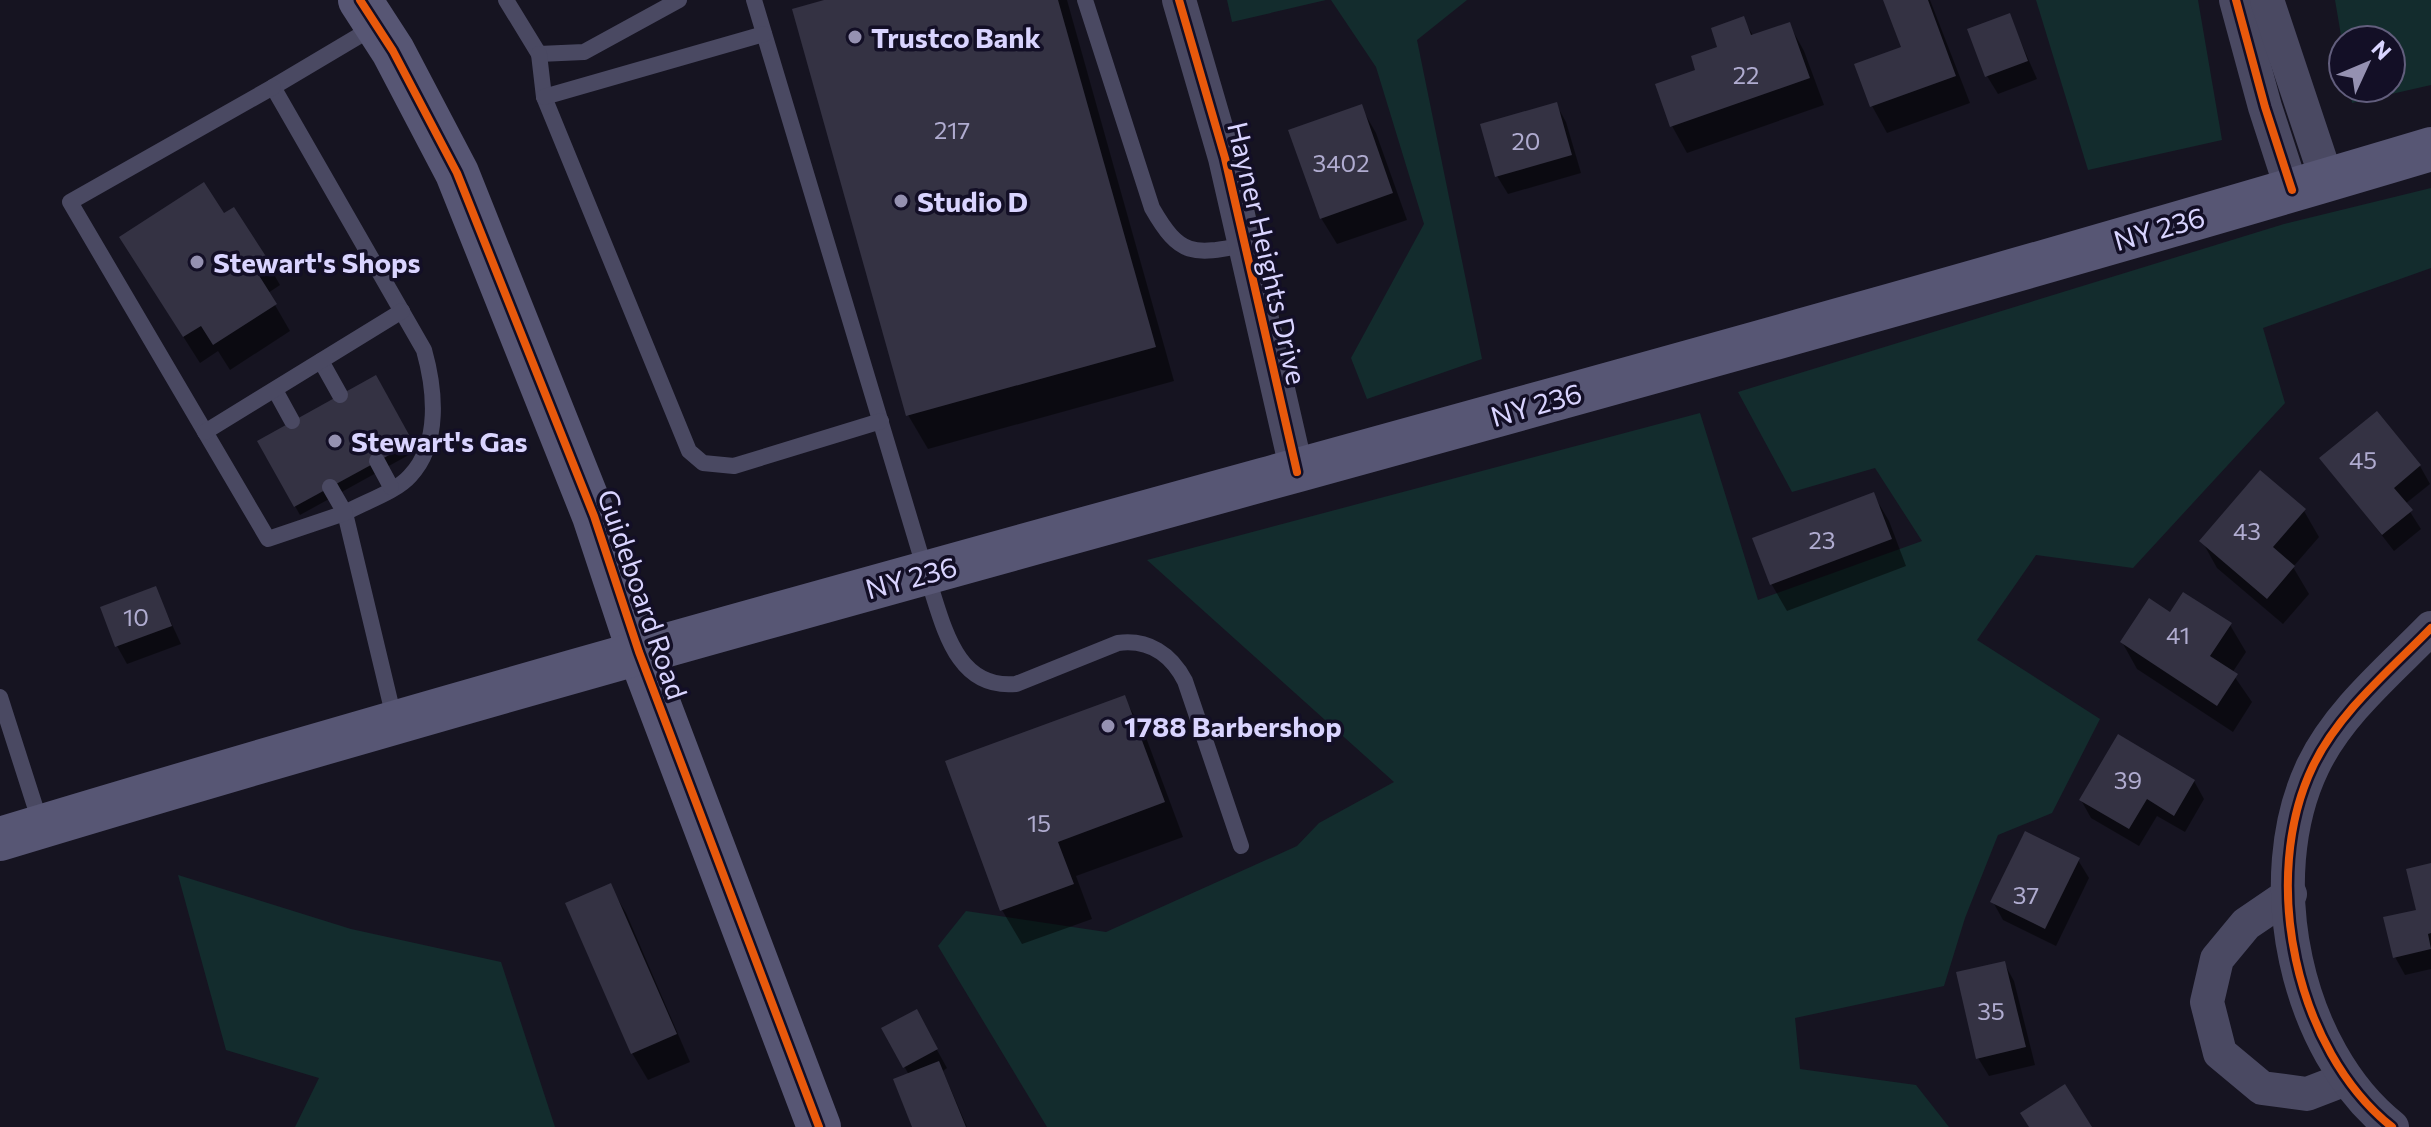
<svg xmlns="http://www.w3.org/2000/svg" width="2431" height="1127" viewBox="0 0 2431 1127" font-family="Commissioner,sans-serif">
	<rect width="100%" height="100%" fill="#161421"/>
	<g fill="#132c2d">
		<path d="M 1227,0 L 1326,0 L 1232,22 Z"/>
		<path d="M 1331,0 L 1467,0 L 1417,40 L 1482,359 L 1367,399 L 1351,358 L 1424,224 L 1376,67 Z"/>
		<path d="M 2036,0 L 2198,0 L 2222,140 L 2088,170 Z"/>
		<path d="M 2335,0 L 2431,0 L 2431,85 L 2352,103 L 2350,88 L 2391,88 L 2391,40 L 2343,40 L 2343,47 Z"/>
		<path d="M 2431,188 L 2431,268 L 2263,328 L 2285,403 L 2133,568 L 2036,555 L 1977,640 L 2100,719 L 2052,813 L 1998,835 L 1965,918 L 1944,986 L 1795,1018 L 1800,1069 L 1916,1085 L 1949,1127 L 1047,1127 L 938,946 L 966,911 L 1106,932 L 1297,846 L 1319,823 L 1394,782 L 1147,560 L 1700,413 L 1758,600 L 1922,541 L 1875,468 L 1792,492 L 1738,392 L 2284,224 Z"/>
		<path d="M 178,875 L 351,929 L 501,962 L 555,1127 L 295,1127 L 319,1078 L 226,1050 Z"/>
	</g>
	<g fill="#0007">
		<path d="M 831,0 L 1067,0 L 1174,381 L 928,449 L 908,415 Z"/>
		<path d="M 1886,0 L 1930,0 L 1970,103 L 1887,133 L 1872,106 L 1903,48 Z"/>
		<path d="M 2009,15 L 2037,79 L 1998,94 L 1987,76 Z"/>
		<path d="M 1743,19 L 1754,37 L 1789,24 L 1804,51 L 1824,105 L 1687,153 L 1672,126 L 1698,71 Z"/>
		<path d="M 1556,104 L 1566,122 L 1581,173 L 1508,194 L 1497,176 L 1483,126 Z"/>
		<path d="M 1361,107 L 1376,133 L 1407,220 L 1337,244 L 1321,218 Z"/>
		<path d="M 224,216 L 265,259 L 280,285 L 268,293 L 290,331 L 230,370 L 218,351 L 200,363 L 137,264 Z"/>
		<path d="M 375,378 L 416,451 L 300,515 L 259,442 Z"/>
		<path d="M 2322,458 L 2420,466 L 2430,484 L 2405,504 L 2421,529 L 2394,551 Z"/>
		<path d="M 1873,494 L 1889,521 L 1906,566 L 1787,611 L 1772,585 L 1754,539 Z"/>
		<path d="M 2304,511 L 2319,537 L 2293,567 L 2309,594 L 2283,624 L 2217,568 L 2202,541 Z"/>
		<path d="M 155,588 L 181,644 L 127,664 L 117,646 Z"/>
		<path d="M 2171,614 L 2230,625 L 2246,652 L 2232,673 L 2252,702 L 2233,732 L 2137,669 L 2122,642 Z"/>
		<path d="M 1124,698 L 1144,732 L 1183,837 L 1076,876 L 1092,919 L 1022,944 L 1002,910 L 947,763 Z"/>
		<path d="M 2194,781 L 2204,799 L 2185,832 L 2157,816 L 2139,846 L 2091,818 L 2081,800 Z"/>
		<path d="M 2078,860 L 2089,878 L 2056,946 L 2003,920 L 1993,902 Z"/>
		<path d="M 2431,865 L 2431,969 L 2405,975 L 2395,957 L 2418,911 Z"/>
		<path d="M 610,886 L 626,913 L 690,1062 L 648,1080 L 632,1053 L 568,904 Z"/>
		<path d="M 2004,963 L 2014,981 L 2035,1065 L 1989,1076 L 1978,1058 Z"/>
		<path d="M 916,1012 L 947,1068 L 943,1071 L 967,1127 L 915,1127 L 909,1075 L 884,1029 Z"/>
	</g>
	<g fill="#343243">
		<path d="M 824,0 L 1058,0 L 1156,347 L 906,416 L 792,9 Z"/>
		<path d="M 1883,0 L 1928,0 L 1956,76 L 1870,107 L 1854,64 L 1901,47 Z"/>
		<path d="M 2010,13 L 2028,61 L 1985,77 L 1967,29 Z"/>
		<path d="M 1744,16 L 1751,35 L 1790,22 L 1810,78 L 1670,127 L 1655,84 L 1695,70 L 1691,56 L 1717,47 L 1711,28 Z"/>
		<path d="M 1557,102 L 1572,155 L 1495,177 L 1480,124 Z"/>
		<path d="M 1362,104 L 1393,193 L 1320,219 L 1288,130 Z"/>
		<path d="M 204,182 L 224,213 L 234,207 L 267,258 L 253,266 L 277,304 L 213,345 L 201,326 L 183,337 L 119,237 Z"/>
		<path d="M 376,375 L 413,442 L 294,507 L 257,441 Z"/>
		<path d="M 2377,411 L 2421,465 L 2394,488 L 2413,510 L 2382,535 L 2319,458 Z"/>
		<path d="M 2260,470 L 2306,509 L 2273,547 L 2295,566 L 2267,599 L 2199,541 Z"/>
		<path d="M 1874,492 L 1892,539 L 1770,585 L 1752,538 Z"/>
		<path d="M 156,586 L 172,626 L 115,647 L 100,607 Z"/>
		<path d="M 2183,592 L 2232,623 L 2210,656 L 2238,674 L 2217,706 L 2120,642 L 2149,598 L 2170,612 Z"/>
		<path d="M 1125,695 L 1165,802 L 1058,842 L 1074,884 L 1000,911 L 945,761 Z"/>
		<path d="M 2118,734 L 2195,780 L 2174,816 L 2147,799 L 2129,829 L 2079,800 Z"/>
		<path d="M 2025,831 L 2080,858 L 2045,929 L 1990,902 Z"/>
		<path d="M 2431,863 L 2431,933 L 2428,934 L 2431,949 L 2393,958 L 2383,917 L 2416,910 L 2406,869 Z"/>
		<path d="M 611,883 L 677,1034 L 631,1054 L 565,903 Z"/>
		<path d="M 2005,961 L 2026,1047 L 1976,1059 L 1956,972 Z"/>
		<path d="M 917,1009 L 938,1049 L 903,1068 L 881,1028 Z"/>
		<path d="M 939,1061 L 966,1127 L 912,1127 L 893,1079 Z"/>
		<path d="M 2065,1084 L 2092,1127 L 2029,1127 L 2020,1113 Z"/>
	</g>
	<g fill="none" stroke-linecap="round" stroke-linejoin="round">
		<g stroke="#4a4962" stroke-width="16">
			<path d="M 506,0 L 539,54 L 584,52 L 679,0"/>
			<path d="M 754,0 L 926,573 C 943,621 953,690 1016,684 L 1118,643 C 1148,639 1171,654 1185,681 L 1241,846"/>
			<path d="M 1085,0 L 1152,208 C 1180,257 1193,255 1245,245"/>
			<path d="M 374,27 L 273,87 L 424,350 C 435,389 441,443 410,476 C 396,492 364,502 345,513 L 395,722"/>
			<path d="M 539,54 L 544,97 L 689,451 L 703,463 L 734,466 L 881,421"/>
			<path d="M 273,87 L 70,202 L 268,539 L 345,513 L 330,487"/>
			<path d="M 544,97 L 764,34"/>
			<path d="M 321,361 L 340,395"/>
			<path d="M 275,390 L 292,421"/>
			<path d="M 205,432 L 402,311"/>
			<path d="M 377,461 L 391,487"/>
			<path d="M 0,697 L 41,825"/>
		</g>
		<g stroke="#4a4962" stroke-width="34">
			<path d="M 1179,0 L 1225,158 L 1297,472"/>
			<path d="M 2236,0 L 2265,107 L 2292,190"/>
			<path d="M 2267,0 L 2327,180"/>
			<path d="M 2290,894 L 2246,924 L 2217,959 L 2207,1002 L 2220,1053 L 2262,1088 L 2307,1094 L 2346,1079"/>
			<path d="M 2392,1127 C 2295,1050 2259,878 2313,766 C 2339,712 2390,670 2431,628"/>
		</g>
		<g stroke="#575674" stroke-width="44">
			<path d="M 360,0 L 393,51 L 457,173 L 594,516 L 639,652 L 819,1127"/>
			<path d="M 0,839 C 806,595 1624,390 2431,149"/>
		</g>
		<g stroke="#130f26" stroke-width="13">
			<g id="cycleway">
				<path d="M 360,0 L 393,51 L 457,173 L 594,516 L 639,652 L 819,1127"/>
				<path d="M 1179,0 L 1225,158 L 1297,472"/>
				<path d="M 2236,0 L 2265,107 L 2292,190"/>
				<path d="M 2392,1127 C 2295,1050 2259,878 2313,766 C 2339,712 2390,670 2431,628"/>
			</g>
		</g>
		<use href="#cycleway" stroke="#e8590c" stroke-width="8"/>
	</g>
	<g fill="#9591b1" stroke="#130f26" stroke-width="3">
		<circle cx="855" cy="37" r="8"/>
		<circle cx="901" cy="201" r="8"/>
		<circle cx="197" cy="262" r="8"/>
		<circle cx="335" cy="441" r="8"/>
		<circle cx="1108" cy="726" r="8"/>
	</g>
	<g text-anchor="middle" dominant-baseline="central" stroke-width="7" stroke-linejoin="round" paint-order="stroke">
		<g font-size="24" fill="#b0acd0">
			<text x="1746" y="74">22</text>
			<text x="952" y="129">217</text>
			<text x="1526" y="140">20</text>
			<text x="1341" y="162">3402</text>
			<text x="2363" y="459">45</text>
			<text x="2247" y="530">43</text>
			<text x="1822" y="539">23</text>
			<text x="136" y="616">10</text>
			<text x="2178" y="634">41</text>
			<text x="2128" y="779">39</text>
			<text x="1039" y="822">15</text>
			<text x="2026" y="894">37</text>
			<text x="1991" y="1010">35</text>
		</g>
		<g font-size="28" font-weight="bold" fill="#d9d4ff" stroke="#130f26" text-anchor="start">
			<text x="871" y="37">Trustco Bank</text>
			<text x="917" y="201">Studio D</text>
			<text x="213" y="262">Stewart's Shops</text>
			<text x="351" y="441">Stewart's Gas</text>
			<text x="1124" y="726">1788 Barbershop</text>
		</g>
		<g font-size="28" fill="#d9d4ff" stroke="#130f26">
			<text transform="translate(2159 228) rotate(-16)">NY 236</text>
			<text transform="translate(1268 253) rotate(77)">Hayner Heights Drive</text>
			<text transform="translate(1536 404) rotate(-16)">NY 236</text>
			<text transform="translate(911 577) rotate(-15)">NY 236</text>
			<text transform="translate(643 594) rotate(71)">Guideboard Road</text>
		</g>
	</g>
	<g transform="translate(2367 64) rotate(46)"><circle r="38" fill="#130f26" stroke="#625e7d" stroke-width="2"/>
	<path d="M0-6L14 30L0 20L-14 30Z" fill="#9591b1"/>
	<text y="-12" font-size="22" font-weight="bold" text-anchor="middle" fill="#d9d4ff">N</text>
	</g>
</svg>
